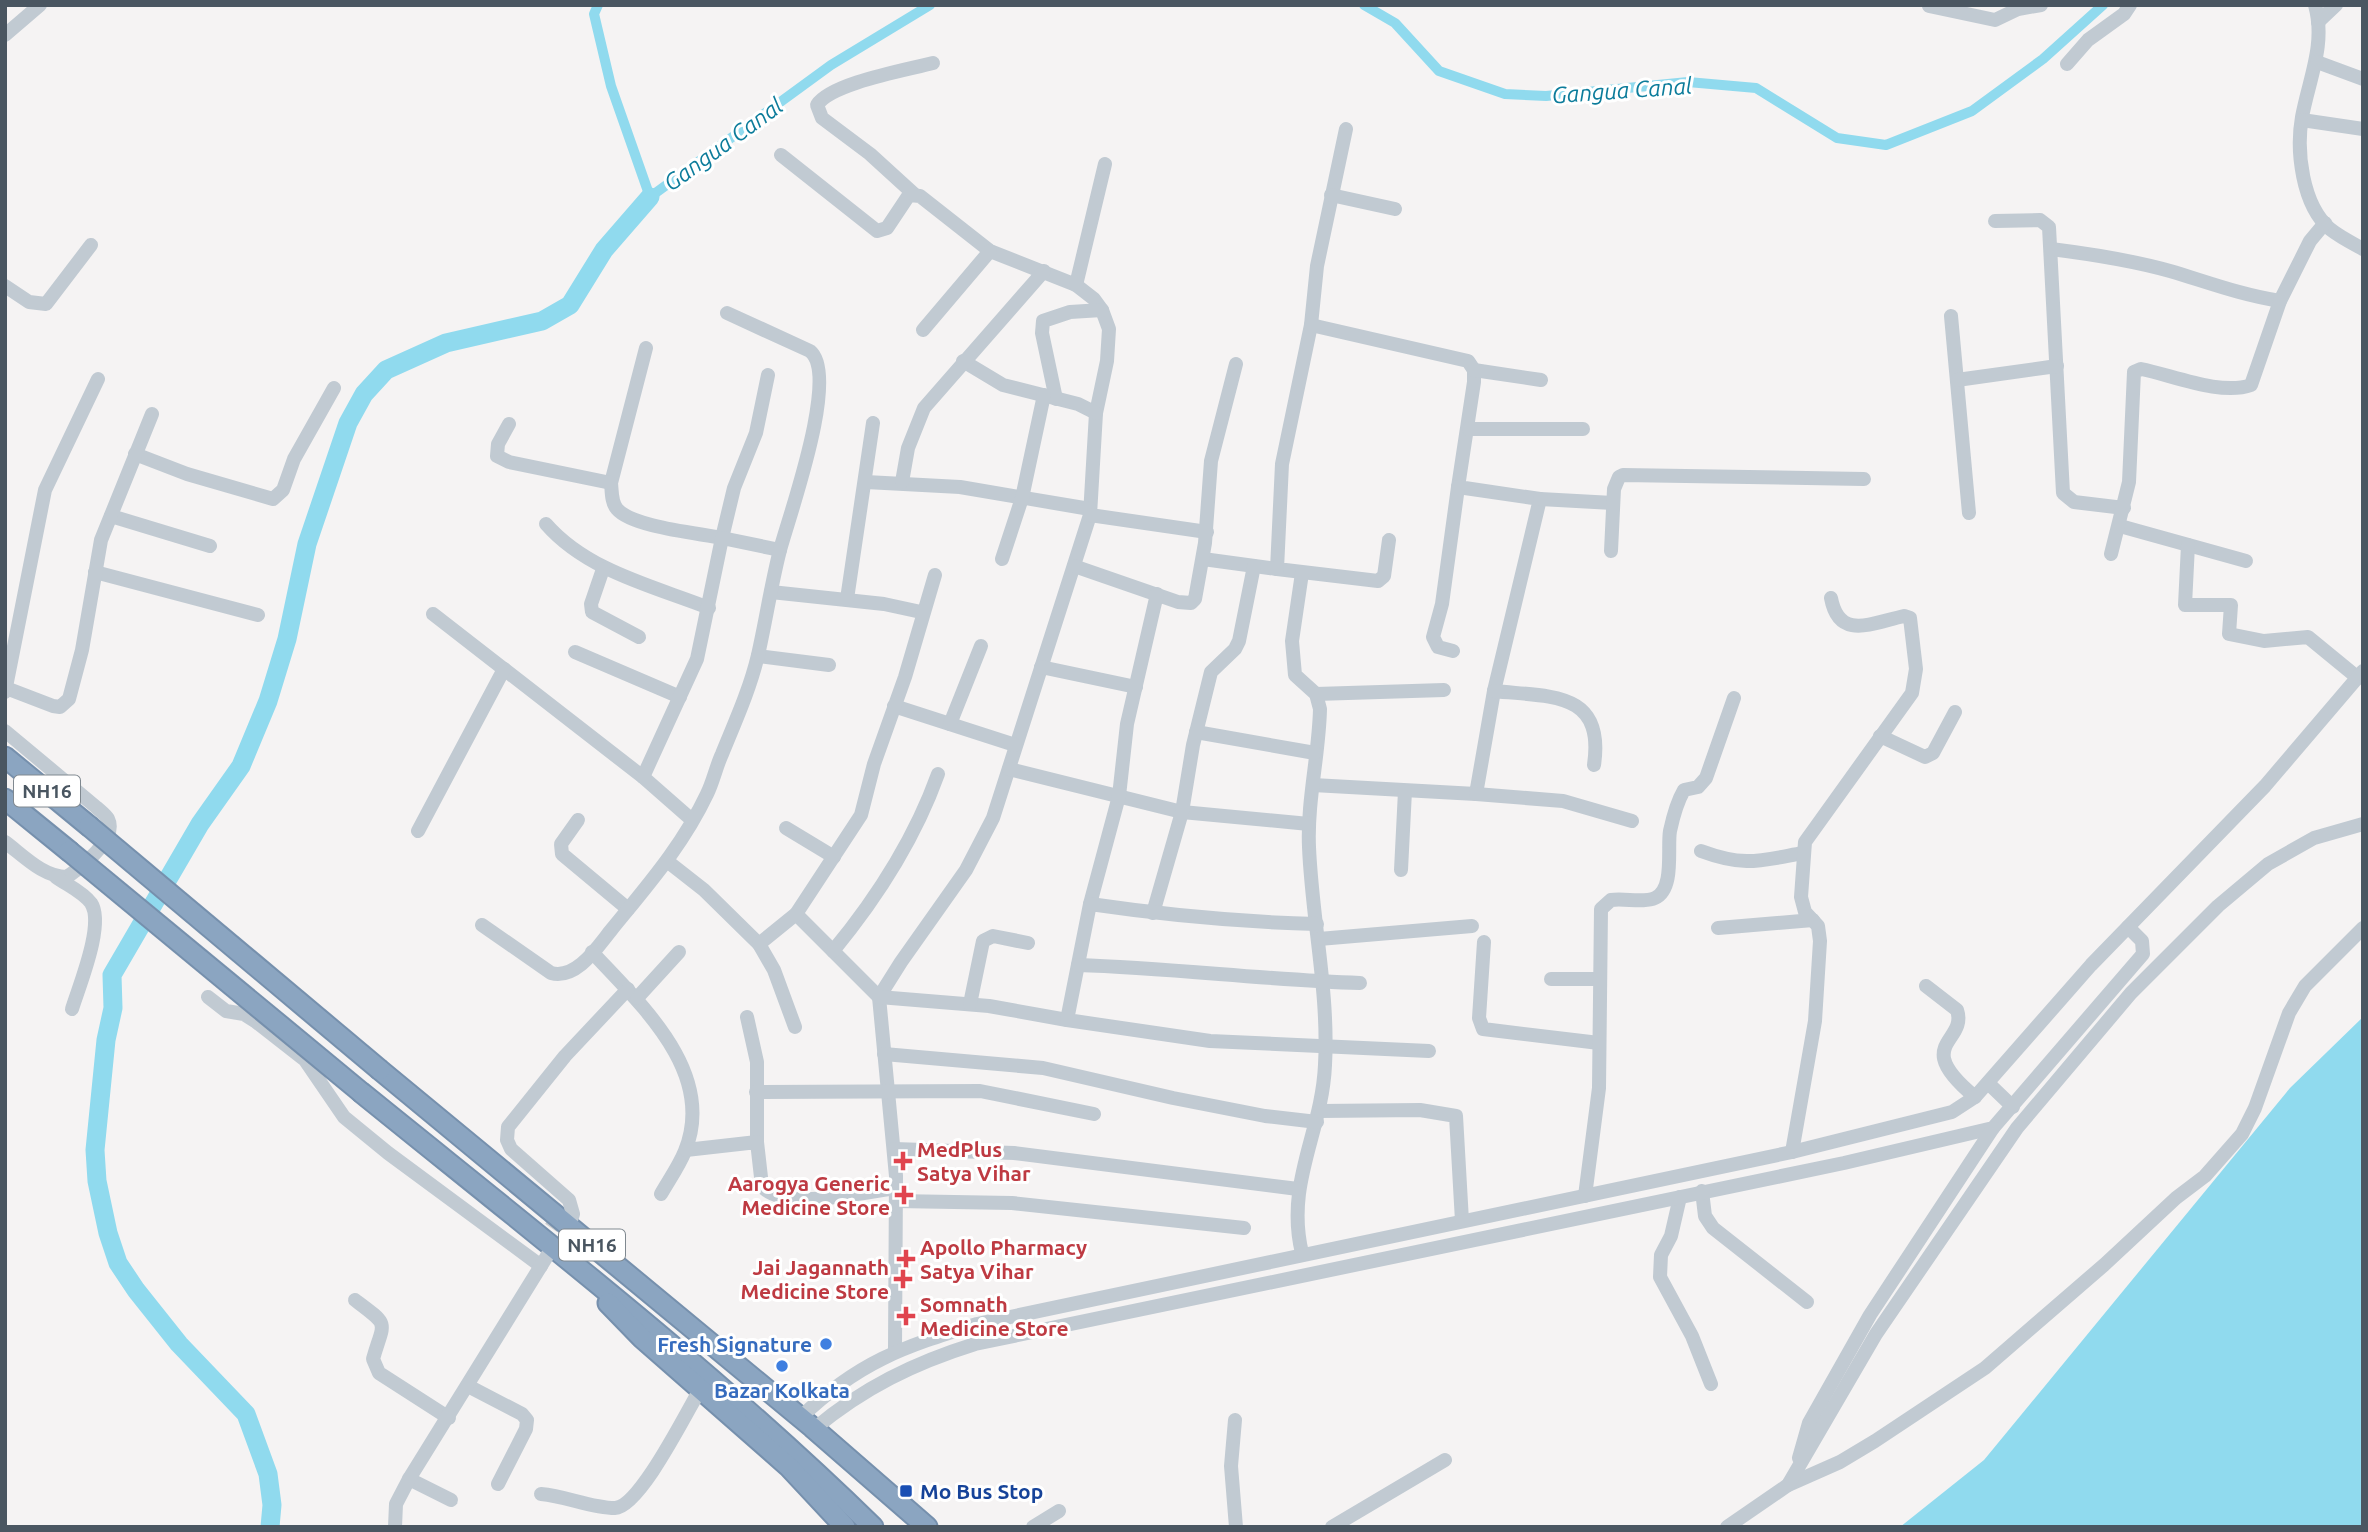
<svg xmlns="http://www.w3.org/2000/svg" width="2368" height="1532" viewBox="0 0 2368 1532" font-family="Ubuntu,sans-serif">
	<rect width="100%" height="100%" fill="#f5f3f3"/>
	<path fill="#90daee" d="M 2363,1017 L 2363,1527 L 1900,1527 L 1984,1460 L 2290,1088 Z"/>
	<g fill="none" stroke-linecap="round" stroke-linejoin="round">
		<g stroke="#90daee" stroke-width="10">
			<path d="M 598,5 L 594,14 L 611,86 L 650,197 L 831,65 L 930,5"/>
			<path d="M 1364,5 L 1395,23 L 1439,71 L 1505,94 L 1546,96 L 1688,82 L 1756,88 L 1837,138 L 1886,145 L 1972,111 L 2043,59 L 2103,5"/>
		</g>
		<path stroke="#90daee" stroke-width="19" d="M 270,1527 L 272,1505 L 268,1474 L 246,1414 L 179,1344 L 136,1290 L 118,1263 L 108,1233 L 97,1181 L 95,1150 L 106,1040 L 113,1008 L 112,975 L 200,824 L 241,766 L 268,701 L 287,639 L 307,544 L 348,423 L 364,394 L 386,370 L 446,343 L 542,321 L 570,305 L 604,250 L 650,197"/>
		<path stroke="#caccce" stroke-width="14" stroke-dasharray="14 7" stroke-linecap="butt" d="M 539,1245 L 564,1209"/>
		<g stroke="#7690ad" stroke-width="23">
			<g id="highway">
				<path d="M 5,757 L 89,826"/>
				<path d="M 5,799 L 69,851"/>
				<path d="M 380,1070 L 812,1427 L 927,1527"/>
				<path d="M 362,1093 C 536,1234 712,1370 873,1527"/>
				<path d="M 608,1303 L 641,1337 L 788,1466 L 845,1527"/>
			</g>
		</g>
		<g stroke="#c1cad2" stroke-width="14">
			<path d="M 2315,5 C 2326,44 2309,79 2302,117 C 2296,151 2302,205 2330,229 C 2340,237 2352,243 2363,249"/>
			<path d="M 1929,6 L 1995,20 L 2018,9 L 2041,5"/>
			<path d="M 2318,22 L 2336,5"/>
			<path d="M 5,35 L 40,5"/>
			<path d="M 2317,62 L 2363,79"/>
			<path d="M 2067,64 L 2088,40 L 2124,14 L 2130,5"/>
			<path d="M 2302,120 L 2363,129"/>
			<path d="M 1346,129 L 1317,266 L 1311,325 L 1282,464 L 1277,569 L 1378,581 L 1384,576 L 1389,540"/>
			<path d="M 781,155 L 877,231 L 887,228 L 909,195 L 920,196 L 990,251 L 1076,285 L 1094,299 L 1102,310 L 1109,329 L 1107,361 L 1096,413 L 1090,515 L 993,818 L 966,870 L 901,962 L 879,997 L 896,1176 L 895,1350"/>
			<path d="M 915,195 L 870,154 L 822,118 L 817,105 C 831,83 907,70 933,63"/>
			<path d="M 1331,195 L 1395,209"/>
			<path d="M 1995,221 L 2040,220 L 2049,227 L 2063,493 L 2074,502 L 2124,508"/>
			<path d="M 2051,249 C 2091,254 2131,260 2170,271 C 2207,282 2241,295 2280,301"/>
			<path d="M 1076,285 L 1105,164"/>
			<path d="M 5,286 L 29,302 L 46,304 L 91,245"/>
			<path d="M 1951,316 L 1969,513"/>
			<path d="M 1311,325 L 1468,361 L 1474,370 L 1474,382 L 1458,487 L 1540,499 L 1494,691 L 1476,794 L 1313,785"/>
			<path d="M 923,330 L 990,251"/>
			<path d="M 646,348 L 611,483 C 612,491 611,502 617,509 C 632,527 698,533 722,538 L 734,488 L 756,433 L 768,375"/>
			<path d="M 963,361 L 1003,385 L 1078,404 L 1096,413"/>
			<path d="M 1474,370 L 1541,380"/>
			<path d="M 1957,380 L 2057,366"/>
			<path d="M 1056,399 L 1042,333 L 1043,321 L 1070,312 L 1102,310"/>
			<path d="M 509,424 L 498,444 L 497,456 L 509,462 L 611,483"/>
			<path d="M 1469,429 L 1583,429"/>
			<path d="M 135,454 L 187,474 L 273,499 L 283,490 L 294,459 L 334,388"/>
			<path d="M 866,482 L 960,487 L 1090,509"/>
			<path d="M 902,482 L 908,448 L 924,408 L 1044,271"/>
			<path d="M 1540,499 L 1613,503"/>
			<path d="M 1090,515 L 1207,532"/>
			<path d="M 111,516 L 210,546"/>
			<path d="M 546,524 C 587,571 653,586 709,608"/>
			<path d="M 2120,526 L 2246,561"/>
			<path d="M 2188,545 L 2185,605 L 2231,605 L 2229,634 L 2264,641 L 2308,637 L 2358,678"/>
			<path d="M 1611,551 L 1614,489 L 1619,477 L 1623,475 L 1864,479"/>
			<path d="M 2111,554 L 2129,482 L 2134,372 L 2141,369 C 2172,375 2221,396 2251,385 L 2280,301 L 2310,241 L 2325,223"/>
			<path d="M 1002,559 L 1022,498 L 1044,395"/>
			<path d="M 1203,559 L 1277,569"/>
			<path d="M 1074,566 L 1178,602 L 1191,603 L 1195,599 L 1205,543 L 1211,461 L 1236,364"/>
			<path d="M 603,569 L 591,604 L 592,612 L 639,637"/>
			<path d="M 95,572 L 258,615"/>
			<path d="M 1302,573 L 1292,641 L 1295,675 L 1316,694 L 1320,709 C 1319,755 1307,801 1309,847 C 1312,920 1329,992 1325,1065 C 1322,1133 1285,1183 1302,1253"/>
			<path d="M 771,592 L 884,604 L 921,612"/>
			<path d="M 847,599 L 873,423"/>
			<path d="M 433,614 L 643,777"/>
			<path d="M 1453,651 L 1438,647 L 1433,637 L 1442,604 L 1458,487"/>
			<path d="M 575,652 L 680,697"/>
			<path d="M 758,656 L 829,665"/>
			<path d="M 1041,667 L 1136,687"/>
			<path d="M 6,688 L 53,706 L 60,707 L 69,699 L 82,650 L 101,540 L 152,414"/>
			<path d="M 1494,691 C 1549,697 1605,690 1594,765"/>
			<path d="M 5,692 L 45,490 L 98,379"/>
			<path d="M 1316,694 L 1444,690"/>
			<path d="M 894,706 L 1015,745"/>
			<path d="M 950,724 L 981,646"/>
			<path d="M 5,731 L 96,807 C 99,810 106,815 108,819 C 118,839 81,867 67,877 C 43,877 24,856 5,842"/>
			<path d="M 1196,732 L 1315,753"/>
			<path d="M 1880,736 L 1925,757 L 1933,753 L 1955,712"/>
			<path d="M 1009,769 L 1182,812 L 1309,824"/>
			<path d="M 1476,794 L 1563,801 L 1632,821"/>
			<path d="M 578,820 L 561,844 L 562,854 L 628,909"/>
			<path d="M 692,820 L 643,777 L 697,659 L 722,538 L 780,550"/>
			<path d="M 786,828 L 834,857"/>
			<path d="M 418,831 L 504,669"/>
			<path d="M 1701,851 C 1744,867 1759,861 1803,853"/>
			<path d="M 667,861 L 704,890 L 759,944 L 774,970 L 795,1027"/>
			<path d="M 1401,870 L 1405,791"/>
			<path d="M 56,877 C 67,885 83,892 91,903 C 105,924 79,986 72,1009"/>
			<path d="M 1090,904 L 1119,796 L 1127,724 L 1157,594"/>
			<path d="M 1153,913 L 1182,812 L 1193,745 L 1211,672 L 1235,649 L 1239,641 L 1254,566"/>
			<path d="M 796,914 L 879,997 L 989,1006 L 1067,1020"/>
			<path d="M 1317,924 C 1241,922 1165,915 1090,904 L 1067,1020 L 1210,1041 L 1429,1051"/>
			<path d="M 482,925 L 551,973 C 577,980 598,946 612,929 C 647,886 683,845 707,794 C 713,782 716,767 722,754 C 735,722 750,689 758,655 C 766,620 771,585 780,550 C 789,516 840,375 810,351 L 727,313"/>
			<path d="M 1718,928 L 1813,920"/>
			<path d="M 1319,939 L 1472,926"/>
			<path d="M 1484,942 L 1479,1018 L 1483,1029 L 1599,1043"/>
			<path d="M 759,944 L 796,914 L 861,815 L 874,764 L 905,677 L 935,575"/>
			<path d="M 833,951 C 876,899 915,838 938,774"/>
			<path d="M 592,952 C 640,1004 717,1072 685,1151 C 679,1166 669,1180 661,1194"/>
			<path d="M 1078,965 C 1172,968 1266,980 1360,983"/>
			<path d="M 1551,979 L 1598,979"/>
			<path d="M 1926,986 L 1957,1010 C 1968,1043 1910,1043 1975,1097"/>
			<path d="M 208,997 L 226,1011 L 244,1014 L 255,1021 L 305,1060 L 344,1117 L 388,1153 L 541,1266"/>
			<path d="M 637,998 L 679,952"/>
			<path d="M 970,1004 L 983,941 L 993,936 L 1028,943"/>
			<path d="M 747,1017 L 757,1062 L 757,1142"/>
			<path d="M 884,1054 L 1043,1068 L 1173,1098 L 1265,1116 L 1317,1122"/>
			<path d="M 1988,1083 L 2013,1107"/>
			<path d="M 756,1092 L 980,1091 L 1094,1114"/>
			<path d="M 1320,1111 L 1420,1110 L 1456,1116 L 1462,1221"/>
			<path d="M 894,1149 L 1014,1153 L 1298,1189"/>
			<path d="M 686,1150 L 757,1142 L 762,1186 C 781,1212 866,1192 896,1188"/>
			<path d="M 1792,1152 L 1815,1021 L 1820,941 L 1818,926 L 1805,912 L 1801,897 L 1805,842 L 1912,693 L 1916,669 L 1910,618 L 1904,616 C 1872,623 1839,641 1831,598"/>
			<path d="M 1702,1191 L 1705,1216 L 1713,1228 L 1807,1302"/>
			<path d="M 1585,1196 L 1599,1088 L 1601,909 L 1611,900 C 1624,898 1644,903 1655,898 C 1675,889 1667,848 1670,831 C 1673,817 1677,802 1684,790 L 1698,787 L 1706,778 L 1734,698"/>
			<path d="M 1680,1197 L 1671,1236 L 1661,1255 L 1660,1277 L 1692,1336 L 1711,1384"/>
			<path d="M 896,1201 L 1012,1203 L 1244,1228"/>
			<path d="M 569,1226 L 573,1214 L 569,1200 L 511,1149 L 507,1140 L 508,1127 L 565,1056 L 628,989"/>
			<path d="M 355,1300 C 391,1327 384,1320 373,1359 L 379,1373 L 449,1418"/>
			<path d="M 468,1386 L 522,1414 L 527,1420 L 526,1429 L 498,1484"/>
			<path d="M 800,1418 C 858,1362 903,1347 977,1324 L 1792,1152 L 1952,1112 L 1975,1097 L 2091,965 L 2265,786 L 2363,671"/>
			<path d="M 1235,1420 L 1231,1466 L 1236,1527"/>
			<path d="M 814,1429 C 863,1388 914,1363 975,1344 L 1844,1163 L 1993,1128 L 2143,954 L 2142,941 L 2128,927"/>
			<path d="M 1799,1458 L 1809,1423 L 1870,1315 L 1993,1128"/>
			<path d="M 409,1479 L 451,1500"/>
			<path d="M 1788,1485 L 1840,1462 L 1875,1441 L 1985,1368 L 2104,1265 L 2176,1198 L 2205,1176 L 2242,1134 L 2255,1108 L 2289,1013 L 2305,986 L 2363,928"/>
			<path d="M 541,1494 C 566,1496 591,1508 615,1508 C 640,1507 687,1411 701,1388"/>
			<path d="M 395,1527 L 396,1504 L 409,1479 L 552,1248"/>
			<path d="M 1033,1527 L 1059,1511"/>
			<path d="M 1332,1527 L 1445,1460"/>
			<path d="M 1727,1527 L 1788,1485 L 1876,1334 L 2017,1128 L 2131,993 L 2218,906 L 2268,864 L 2314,838 L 2363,824"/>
		</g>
		<use href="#highway" stroke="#8ba5c1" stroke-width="19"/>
		<g stroke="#7690ad" stroke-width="23" stroke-linecap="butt">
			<g id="highway-bridge">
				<path d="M 89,826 L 380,1070"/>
				<path d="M 69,851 L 362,1093"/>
			</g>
		</g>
		<use href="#highway-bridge" stroke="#8ba5c1" stroke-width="19"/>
	</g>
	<g fill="#e0444e" stroke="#fff" stroke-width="2.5">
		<path d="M899.5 1150.5h7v7h7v7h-7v7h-7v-7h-7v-7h7z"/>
		<path d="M900.5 1184.5h7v7h7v7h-7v7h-7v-7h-7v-7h7z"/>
		<path d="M902.5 1248.5h7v7h7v7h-7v7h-7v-7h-7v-7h7z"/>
		<path d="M899.5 1268.5h7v7h7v7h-7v7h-7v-7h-7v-7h7z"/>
		<path d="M902.5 1305.5h7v7h7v7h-7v7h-7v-7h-7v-7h7z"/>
	</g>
	<g fill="#3f7fe0" stroke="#fff" stroke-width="2.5">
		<circle cx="826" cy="1344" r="7"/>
		<circle cx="782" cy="1366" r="7"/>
	</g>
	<rect fill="#1a4fb4" stroke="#fff" stroke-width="2.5" x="899" y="1484" width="14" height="14" rx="3.5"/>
	<g text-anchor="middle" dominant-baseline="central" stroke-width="6" stroke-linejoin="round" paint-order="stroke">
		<g fill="#fff" stroke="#808990" stroke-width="2">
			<rect x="14" y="775.5" width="66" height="31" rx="5"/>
			<rect x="559" y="1229.5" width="66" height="31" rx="5"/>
		</g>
		<g font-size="19" font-weight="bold" fill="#4a5661">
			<text x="47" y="791">NH16</text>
			<text x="592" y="1245">NH16</text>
		</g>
		<g font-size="21" font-weight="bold" fill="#be3a42" stroke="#fff" text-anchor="start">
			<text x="917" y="1149">MedPlus<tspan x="917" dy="24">Satya Vihar</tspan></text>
			<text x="890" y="1183" text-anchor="end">Aarogya Generic<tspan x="890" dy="24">Medicine Store</tspan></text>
			<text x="920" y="1247">Apollo Pharmacy<tspan x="920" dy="24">Satya Vihar</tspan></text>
			<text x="889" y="1267" text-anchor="end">Jai Jagannath<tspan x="889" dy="24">Medicine Store</tspan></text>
			<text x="920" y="1304">Somnath<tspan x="920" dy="24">Medicine Store</tspan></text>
		</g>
		<g font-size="21" font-weight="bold" fill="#366cbe" stroke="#fff" text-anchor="end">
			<text x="812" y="1344">Fresh Signature</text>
			<text x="782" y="1390" text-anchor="middle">Bazar Kolkata</text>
		</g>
		<g font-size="21" font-weight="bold" fill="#164399" stroke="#fff" text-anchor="start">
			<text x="920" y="1491">Mo Bus Stop</text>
		</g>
		<g font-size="23" font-style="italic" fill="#0c7c9b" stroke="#fff">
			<text transform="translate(1622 90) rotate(-4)">Gangua Canal</text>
			<text transform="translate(723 144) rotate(-36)">Gangua Canal</text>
		</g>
	</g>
	<rect width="2368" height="1532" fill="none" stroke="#4a5661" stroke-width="14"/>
</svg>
